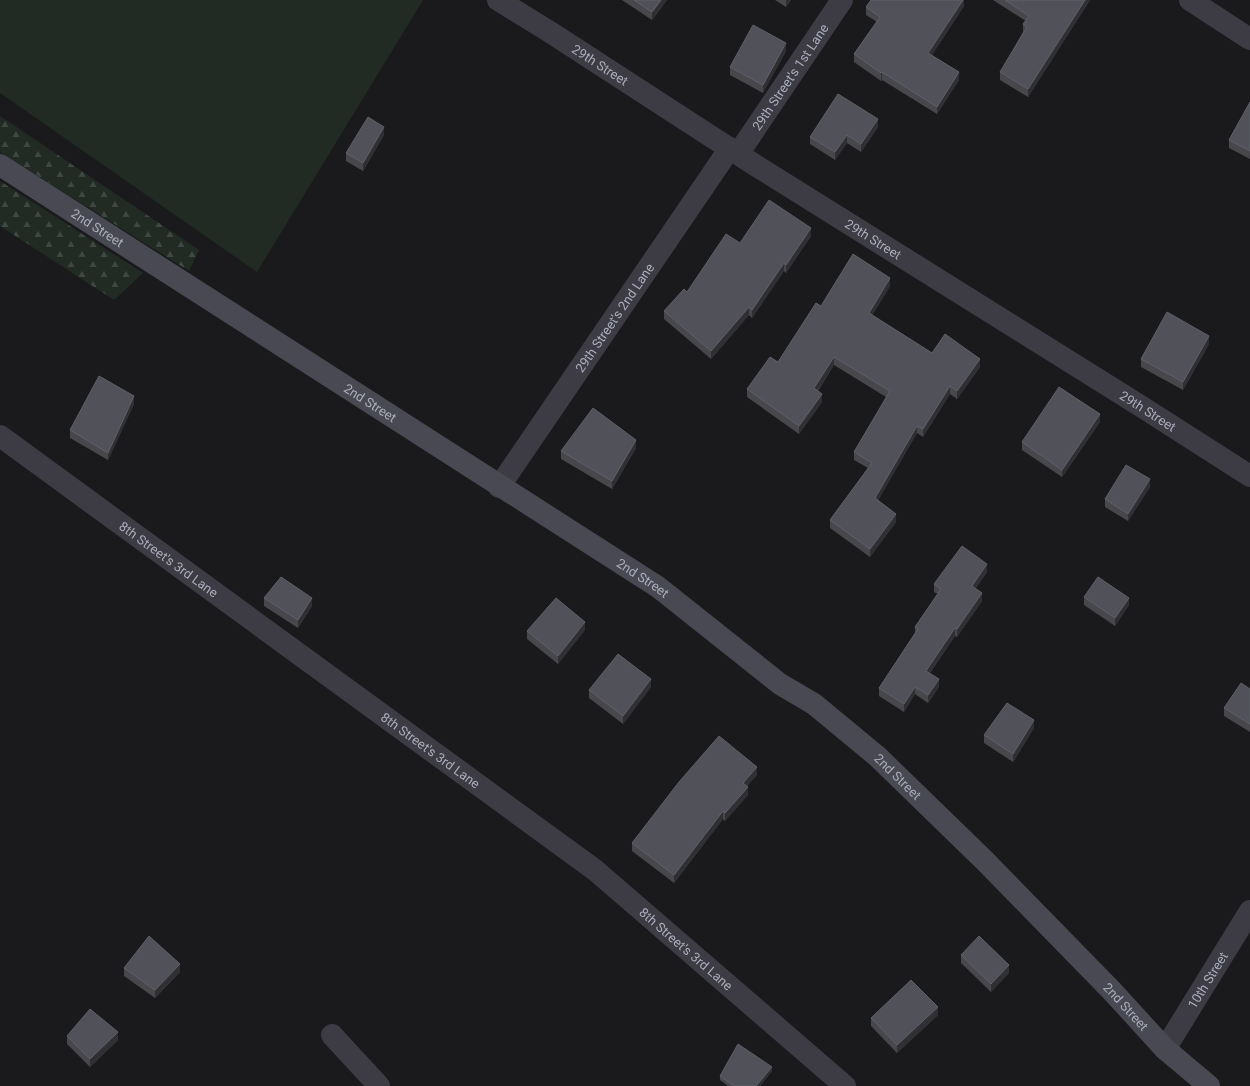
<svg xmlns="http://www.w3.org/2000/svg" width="1250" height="1086" viewBox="0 0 1250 1086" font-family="Roboto,sans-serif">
	<defs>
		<pattern id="forest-firs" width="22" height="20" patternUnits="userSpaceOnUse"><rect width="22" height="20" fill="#212b24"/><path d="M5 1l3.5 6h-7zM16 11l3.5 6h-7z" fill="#3f4742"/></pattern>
	</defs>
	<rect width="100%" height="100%" fill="#1a1a1c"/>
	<path fill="#212b24" d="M 0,0 L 423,0 L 257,272 L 0,93 Z"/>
	<g fill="url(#forest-firs)">
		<path d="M 0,116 L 199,250 L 189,271 L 0,152 Z"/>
		<path d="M 0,181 L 143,273 L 114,300 L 0,226 Z"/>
	</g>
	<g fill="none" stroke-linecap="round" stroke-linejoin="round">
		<g stroke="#3d3c44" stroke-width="22">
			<path id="s1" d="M 498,0 L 550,32 L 755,165 L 1139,405 L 1250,476"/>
			<path d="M 1190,0 L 1250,39"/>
			<path id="s2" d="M 738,154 L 842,0"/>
			<path id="s3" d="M 0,436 L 595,870 L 845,1086"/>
			<path id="s4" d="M 499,487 L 730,148"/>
			<path d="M 332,1035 L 379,1086"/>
			<path id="s5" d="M 1165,1049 L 1250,911"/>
		</g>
		<path stroke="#484952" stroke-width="22" id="s6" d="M 0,165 L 658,587 L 780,684 L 814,704 L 878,757 L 984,860 L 1112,991 L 1165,1049 L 1209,1086"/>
	</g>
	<g fill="#47474c">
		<path d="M 622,0 L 667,0 L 652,20 Z"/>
		<path d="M 775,0 L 791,0 L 786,7 Z"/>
		<path d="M 964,0 L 964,6 L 932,55 L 959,80 L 937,114 L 882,80 L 881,81 L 854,62 L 854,54 L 877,22 L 866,15 L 866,7 Z"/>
		<path d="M 993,0 L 1090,0 L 1028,97 L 1000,80 L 1000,72 L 1023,32 L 1023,24 L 1026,21 Z"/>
		<path d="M 786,51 L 763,93 L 730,75 L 730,67 Z"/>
		<path d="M 1250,102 L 1250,159 L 1229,148 L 1229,140 Z"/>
		<path d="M 878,127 L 861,152 L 847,143 L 835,160 L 810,144 L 810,137 Z"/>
		<path d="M 384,135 L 363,171 L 346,161 L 346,153 Z"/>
		<path d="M 811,236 L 786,273 L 784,271 L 752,318 L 749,315 L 711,359 L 664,319 L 664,311 L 687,292 L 740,243 Z"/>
		<path d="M 890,286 L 872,315 L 932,353 L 980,367 L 957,399 L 950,394 L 923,437 L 917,433 L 878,500 L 896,522 L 870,557 L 830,528 L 830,520 L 868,468 L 854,460 L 854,452 L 886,397 L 834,365 L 818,391 L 822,402 L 799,434 L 747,397 L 747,389 L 778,362 L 821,306 Z"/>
		<path d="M 1209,344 L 1183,390 L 1141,367 L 1141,359 Z"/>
		<path d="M 134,404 L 108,460 L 70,438 L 70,430 Z"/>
		<path d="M 1100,422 L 1062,477 L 1022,450 L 1022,442 Z"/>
		<path d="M 636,448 L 612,489 L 561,459 L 561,451 Z"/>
		<path d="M 1150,487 L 1128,521 L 1105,507 L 1105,499 Z"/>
		<path d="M 987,572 L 975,589 L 982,601 L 957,637 L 955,636 L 930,673 L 939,687 L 928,703 L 915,694 L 904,712 L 879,696 L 879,688 L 915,633 L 915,627 L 938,594 L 934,592 L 934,584 Z"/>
		<path d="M 1084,597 L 1129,605 L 1115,626 L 1084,605 Z"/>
		<path d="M 264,598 L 312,606 L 298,628 L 264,606 Z"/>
		<path d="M 585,630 L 558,664 L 527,639 L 527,631 Z"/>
		<path d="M 651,687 L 623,724 L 589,698 L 589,690 Z"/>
		<path d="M 1250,689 L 1250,732 L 1224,716 L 1224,708 Z"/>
		<path d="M 1034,728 L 1013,762 L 984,743 L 984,735 Z"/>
		<path d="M 757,775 L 747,786 L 748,795 L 725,821 L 723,819 L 674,883 L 632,851 L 632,843 Z"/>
		<path d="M 961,955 L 1009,973 L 991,992 L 961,963 Z"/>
		<path d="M 124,968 L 180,972 L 155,998 L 124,976 Z"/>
		<path d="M 938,1015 L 897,1053 L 871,1026 L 871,1018 Z"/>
		<path d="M 67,1036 L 118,1040 L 90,1067 L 67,1044 Z"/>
		<path d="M 772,1071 L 760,1086 L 728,1086 L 720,1080 L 720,1076 Z"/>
	</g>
	<g fill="#303034">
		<path d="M 661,0 L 667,0 L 652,20 L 652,12 Z"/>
		<path d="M 786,0 L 791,0 L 786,7 Z"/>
		<path d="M 963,0 L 964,0 L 964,6 L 928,61 L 928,53 Z"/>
		<path d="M 1085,0 L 1090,0 L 1028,97 L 1028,89 Z"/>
		<path d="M 786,43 L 786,51 L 763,93 L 763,85 Z"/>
		<path d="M 882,72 L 882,80 L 881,81 L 881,73 Z"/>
		<path d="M 959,72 L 959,80 L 937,114 L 937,107 Z"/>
		<path d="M 878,119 L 878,127 L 861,152 L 861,144 Z"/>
		<path d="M 384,127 L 384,135 L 363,171 L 363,163 Z"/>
		<path d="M 847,135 L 847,143 L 835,160 L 835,152 Z"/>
		<path d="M 811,228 L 811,236 L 786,273 L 786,265 Z"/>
		<path d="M 784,263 L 784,271 L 752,318 L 752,310 Z"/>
		<path d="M 890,278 L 890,286 L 869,321 L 869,313 Z"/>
		<path d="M 749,307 L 749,315 L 711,359 L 711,351 Z"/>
		<path d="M 1209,336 L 1209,344 L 1183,390 L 1183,382 Z"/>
		<path d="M 834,357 L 834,365 L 814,396 L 814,388 Z"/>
		<path d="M 980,359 L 980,367 L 957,399 L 957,391 Z"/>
		<path d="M 950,386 L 950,394 L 923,437 L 923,429 Z"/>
		<path d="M 822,394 L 822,402 L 799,434 L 799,426 Z"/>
		<path d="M 134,396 L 134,404 L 108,460 L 108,453 Z"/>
		<path d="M 1100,414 L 1100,422 L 1062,477 L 1062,470 Z"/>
		<path d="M 917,426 L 917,433 L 875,506 L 875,498 Z"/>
		<path d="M 636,440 L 636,448 L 612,489 L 612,481 Z"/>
		<path d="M 1150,479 L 1150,487 L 1128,521 L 1128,514 Z"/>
		<path d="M 896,514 L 896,522 L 870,557 L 870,549 Z"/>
		<path d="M 987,564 L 987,572 L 972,594 L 972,586 Z"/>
		<path d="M 982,593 L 982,601 L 957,637 L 957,629 Z"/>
		<path d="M 312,598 L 312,606 L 298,628 L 298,620 Z"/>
		<path d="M 1129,598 L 1129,605 L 1115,626 L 1115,618 Z"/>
		<path d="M 585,622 L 585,630 L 558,664 L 558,656 Z"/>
		<path d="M 955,628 L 955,636 L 926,678 L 926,671 Z"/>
		<path d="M 651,679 L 651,687 L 623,724 L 623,716 Z"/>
		<path d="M 939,679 L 939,687 L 928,703 L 928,695 Z"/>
		<path d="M 915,687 L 915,694 L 904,712 L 904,704 Z"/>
		<path d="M 1034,720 L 1034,728 L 1013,762 L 1013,754 Z"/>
		<path d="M 757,767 L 757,775 L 743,791 L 743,783 Z"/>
		<path d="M 748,787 L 748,795 L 725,821 L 725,813 Z"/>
		<path d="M 723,811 L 723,819 L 674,883 L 674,875 Z"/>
		<path d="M 180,964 L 180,972 L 155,998 L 155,990 Z"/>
		<path d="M 1009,965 L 1009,973 L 991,992 L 991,984 Z"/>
		<path d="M 938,1007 L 938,1015 L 897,1053 L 897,1045 Z"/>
		<path d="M 118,1032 L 118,1040 L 90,1067 L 90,1059 Z"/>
		<path d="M 772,1067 L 772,1071 L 760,1086 L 756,1086 Z"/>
	</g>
	<g fill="#515259" stroke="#5f6068">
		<path d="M 634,0 L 661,0 L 652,12 Z"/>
		<path d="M 871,0 L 963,0 L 928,53 L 959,72 L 937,107 L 882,72 L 881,73 L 854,54 L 880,17 L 866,7 Z"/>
		<path d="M 1005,0 L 1085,0 L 1028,89 L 1000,72 L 1027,27 L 1023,24 L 1029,16 Z"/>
		<path d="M 753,25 L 786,43 L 763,85 L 730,67 Z"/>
		<path d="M 838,94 L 878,119 L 861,144 L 847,135 L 835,152 L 810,137 Z"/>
		<path d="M 1250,102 L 1250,151 L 1229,140 Z"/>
		<path d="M 368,117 L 384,127 L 363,163 L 346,153 Z"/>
		<path d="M 769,200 L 811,228 L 786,265 L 784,263 L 752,310 L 749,307 L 711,351 L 664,311 L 684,289 L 687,292 L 726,234 L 740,243 Z"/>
		<path d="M 853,254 L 890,278 L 869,313 L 932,353 L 945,334 L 980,359 L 957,391 L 950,386 L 923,429 L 917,426 L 875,498 L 896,514 L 870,549 L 830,520 L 872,463 L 854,452 L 890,391 L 834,357 L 814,388 L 822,394 L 799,426 L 747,389 L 770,357 L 778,362 L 816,303 L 821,306 Z"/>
		<path d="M 1167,312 L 1209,336 L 1183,382 L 1141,359 Z"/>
		<path d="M 99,376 L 134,396 L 108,453 L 70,430 Z"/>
		<path d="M 1059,387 L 1100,414 L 1062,470 L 1022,442 Z"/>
		<path d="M 593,408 L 636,440 L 612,481 L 561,451 Z"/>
		<path d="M 1126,465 L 1150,479 L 1128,514 L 1105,499 Z"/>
		<path d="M 962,546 L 987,564 L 972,586 L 982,593 L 957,629 L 955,628 L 926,671 L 939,679 L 928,695 L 915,687 L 904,704 L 879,688 L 918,629 L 915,627 L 941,589 L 934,584 Z"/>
		<path d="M 281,577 L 312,598 L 298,620 L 264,598 Z"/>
		<path d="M 1098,577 L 1129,598 L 1115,618 L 1084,597 Z"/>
		<path d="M 556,598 L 585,622 L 558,656 L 527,631 Z"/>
		<path d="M 618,654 L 651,679 L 623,716 L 589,690 Z"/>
		<path d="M 1241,683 L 1250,689 L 1250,724 L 1224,708 Z"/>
		<path d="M 1007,703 L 1034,720 L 1013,754 L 984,735 Z"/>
		<path d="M 719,736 L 757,767 L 743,783 L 748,787 L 725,813 L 723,811 L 674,875 L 632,843 L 679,782 Z"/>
		<path d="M 149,936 L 180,964 L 155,990 L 124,968 Z"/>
		<path d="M 979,936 L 1009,965 L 991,984 L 961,955 Z"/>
		<path d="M 911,980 L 938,1007 L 897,1045 L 871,1018 Z"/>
		<path d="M 90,1009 L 118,1032 L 90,1059 L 67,1036 Z"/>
		<path d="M 738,1044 L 772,1067 L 756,1086 L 734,1086 L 720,1076 Z"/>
	</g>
	<g text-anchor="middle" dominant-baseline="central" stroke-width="3.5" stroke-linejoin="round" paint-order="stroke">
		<g font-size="13" fill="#abaebd" stroke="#151517">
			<text stroke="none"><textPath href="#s1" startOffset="121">29th Street</textPath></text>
			<text stroke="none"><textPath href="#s2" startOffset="93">29th Street's 1st Lane</textPath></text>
			<text stroke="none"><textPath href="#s6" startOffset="116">2nd Street</textPath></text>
			<text stroke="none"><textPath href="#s1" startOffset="445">29th Street</textPath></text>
			<text stroke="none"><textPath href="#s4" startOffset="205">29th Street's 2nd Lane</textPath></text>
			<text stroke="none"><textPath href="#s6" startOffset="440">2nd Street</textPath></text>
			<text stroke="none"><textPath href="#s1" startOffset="769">29th Street</textPath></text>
			<text stroke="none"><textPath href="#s3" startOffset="209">8th Street's 3rd Lane</textPath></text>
			<text stroke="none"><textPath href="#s6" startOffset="764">2nd Street</textPath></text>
			<text stroke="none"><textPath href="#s3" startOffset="533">8th Street's 3rd Lane</textPath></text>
			<text stroke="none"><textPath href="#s6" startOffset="1088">2nd Street</textPath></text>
			<text stroke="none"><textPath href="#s3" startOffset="857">8th Street's 3rd Lane</textPath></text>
			<text stroke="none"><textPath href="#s5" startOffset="81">10th Street</textPath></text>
			<text stroke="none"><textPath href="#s6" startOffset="1412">2nd Street</textPath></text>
		</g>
	</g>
</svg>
